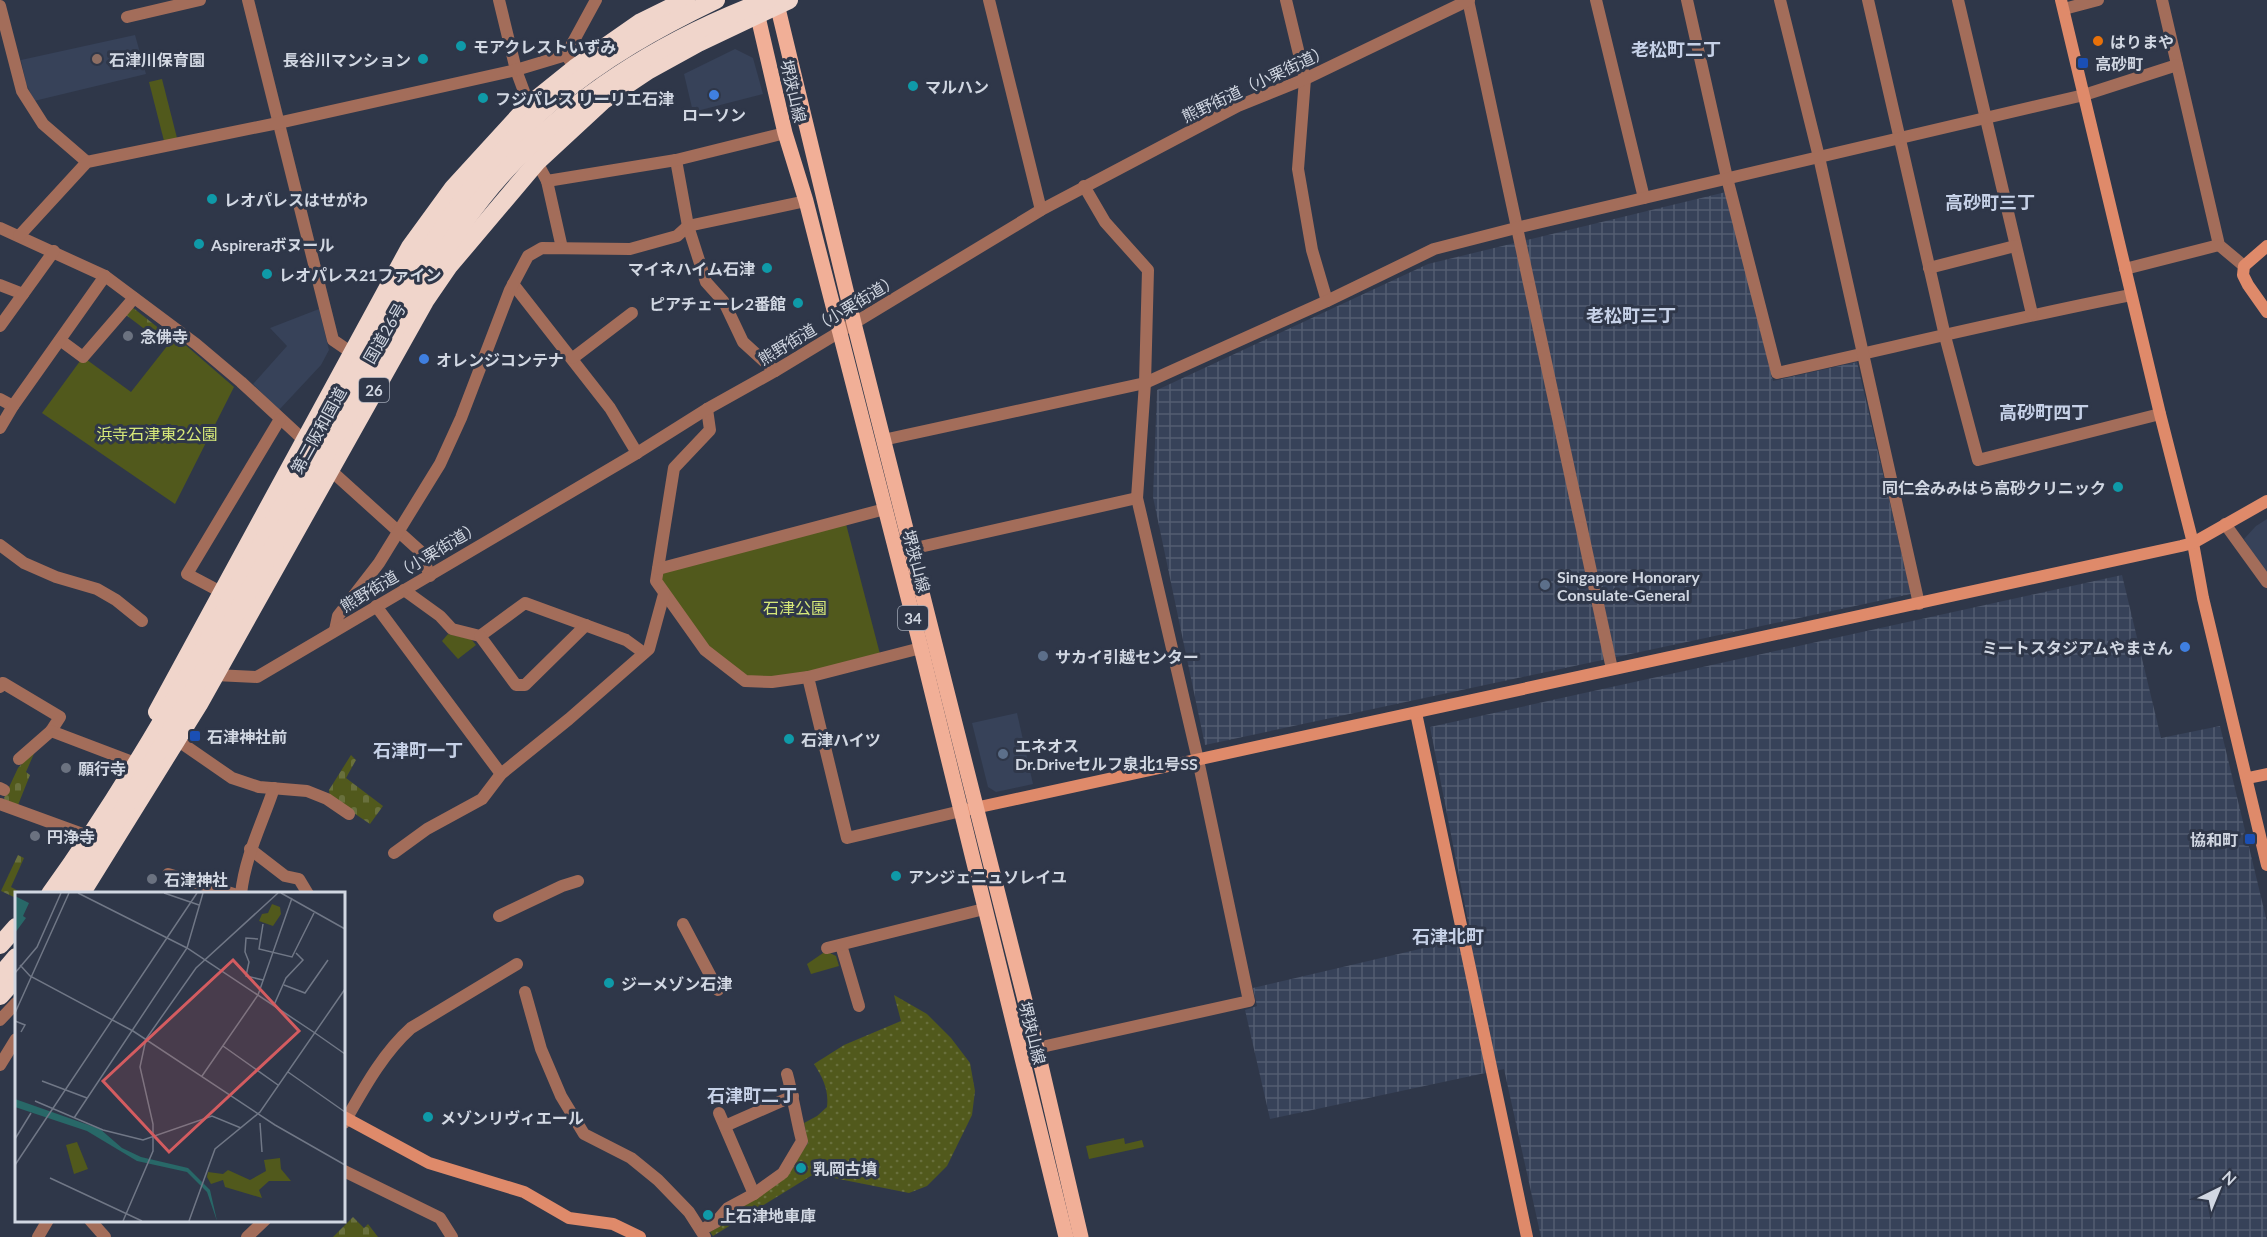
<svg xmlns="http://www.w3.org/2000/svg" width="2267" height="1237" viewBox="0 0 2267 1237" font-family="Lato,'Noto Sans JP',sans-serif">
	<defs>
		<pattern id="industrial-grid" width="8" height="8" patternUnits="userSpaceOnUse" patternTransform="scale(1.5)"><rect width="8" height="8" fill="#374259"/><path d="M0 4h8M4 0v8" fill="none" stroke="#535d71"/></pattern>
		<pattern id="grass-dots" width="8" height="8" patternUnits="userSpaceOnUse" patternTransform="scale(1.5)"><rect width="8" height="8" fill="#51591c"/><path d="M2 2h.1M6 6h.1" fill="none" stroke="#69703d" stroke-width="1.8" stroke-linecap="round"/></pattern>
		<pattern id="cemetery-stones" width="16" height="16" patternUnits="userSpaceOnUse" patternTransform="scale(1.5)"><rect width="16" height="16" fill="#51591c"/><path d="M2 7V4a2 2 0 0 1 4 0v3zM10 15v-3a2 2 0 0 1 4 0v3z" fill="#69703d"/></pattern>
	</defs>
	<rect width="100%" height="100%" fill="#2f3749"/>
	<g fill="#374259">
		<path d="M 135,35 L 146,74 L 34,101 L 26,83 L 21,60 Z"/>
		<path d="M 735,49 L 753,58 L 763,94 L 693,112 L 684,74 Z"/>
		<path d="M 319,309 L 329,350 L 321,365 L 279,410 L 253,384 L 287,346 L 270,328 Z"/>
		<path d="M 2267,519 L 2267,576 L 2244,539 L 2256,526 Z"/>
		<path d="M 1017,713 L 1033,784 L 996,792 L 988,787 L 972,723 Z"/>
	</g>
	<g fill="url(#industrial-grid)">
		<path d="M 1726,192 L 1773,381 L 1857,362 L 1911,594 L 1205,745 L 1153,497 L 1157,390 L 1428,264 Z"/>
		<path d="M 2122,575 L 2161,738 L 2220,726 L 2267,922 L 2267,1237 L 1541,1237 L 1504,1069 L 1270,1119 L 1245,1010 L 1257,1006 L 1253,988 L 1471,937 L 1430,727 Z"/>
	</g>
	<path fill="url(#grass-dots)" d="M 894,995 L 927,1014 L 951,1038 L 970,1063 L 975,1091 L 972,1115 L 947,1166 L 927,1186 L 909,1193 L 814,1174 L 713,1236 L 710,1232 L 722,1225 L 728,1214 L 786,1176 L 808,1143 L 804,1123 L 817,1116 L 827,1107 C 829,1090 823,1078 814,1064 L 844,1045 L 901,1021 Z"/>
	<g fill="url(#cemetery-stones)">
		<path d="M 132,307 L 161,330 L 155,337 L 126,315 Z"/>
		<path d="M 36,749 L 26,772 L 30,775 L 18,805 L 5,800 L 4,798 L 18,768 Z"/>
		<path d="M 351,755 L 356,760 L 346,778 L 383,806 L 370,824 L 330,797 L 329,790 Z"/>
		<path d="M 18,855 L 24,858 L 11,887 L 22,893 L 16,894 L 16,898 L 1,891 Z"/>
		<path d="M 353,1217 L 364,1228 L 368,1224 L 378,1237 L 333,1237 Z"/>
	</g>
	<g fill="#51591c">
		<path d="M 162,79 L 177,138 L 164,141 L 149,82 Z"/>
		<path d="M 175,336 L 234,387 L 175,504 L 42,413 L 83,357 L 131,392 Z"/>
		<path d="M 846,524 L 880,654 L 806,673 L 771,677 L 747,677 L 709,647 L 660,579 L 662,571 Z"/>
		<path d="M 448,634 L 471,639 L 476,645 L 458,659 L 442,641 Z"/>
		<path d="M 826,951 L 836,956 L 839,966 L 811,974 L 807,964 Z"/>
		<path d="M 1124,1138 L 1125,1144 L 1142,1140 L 1144,1147 L 1089,1159 L 1086,1146 Z"/>
	</g>
	<g fill="none" stroke-linecap="round" stroke-linejoin="round">
		<g stroke="#a36d5a" stroke-width="12">
			<path d="M 248,0 L 333,340 L 352,353"/>
			<path d="M 499,0 L 516,70 L 529,105"/>
			<path d="M 989,0 L 1041,210"/>
			<path d="M 1286,0 L 1305,79 L 1298,169 L 1312,250 L 1327,301"/>
			<path d="M 1468,0 L 1612,669"/>
			<path d="M 1596,0 L 1644,198"/>
			<path d="M 1687,0 L 1727,178 L 1777,373 C 1895,347 2013,318 2131,295"/>
			<path d="M 1780,0 L 1819,157 L 1919,604"/>
			<path d="M 1868,0 L 1945,336 L 1978,460 L 2160,414"/>
			<path d="M 1958,0 L 2032,314"/>
			<path d="M 2162,0 L 2219,245 L 2244,266"/>
			<path d="M 0,6 L 22,91 L 43,124 L 87,162"/>
			<path d="M 2064,9 L 2098,0"/>
			<path d="M 127,17 L 200,0"/>
			<path d="M 571,62 L 566,55 L 596,0"/>
			<path d="M 676,160 L 688,226 L 706,282 L 724,302 L 743,342 L 775,371"/>
			<path d="M 537,162 L 547,181 L 676,160 L 785,133"/>
			<path d="M 547,181 L 562,248"/>
			<path d="M 0,228 L 105,276 L 196,344 L 241,382 L 308,444"/>
			<path d="M 19,236 L 87,162 L 278,123 L 516,70 L 566,55"/>
			<path d="M 1929,268 L 2015,246"/>
			<path d="M 2125,269 L 2219,245"/>
			<path d="M 513,284 L 610,408 L 637,453"/>
			<path d="M 0,285 L 23,294"/>
			<path d="M 0,326 L 54,251"/>
			<path d="M 60,340 L 83,357 L 134,298"/>
			<path d="M 573,358 L 632,313"/>
			<path d="M 0,399 L 13,406"/>
			<path d="M 707,409 L 710,430 L 674,468 L 656,581 L 705,650 L 745,681 L 772,682 L 808,677"/>
			<path d="M 0,428 L 13,406 L 105,276"/>
			<path d="M 883,440 L 1145,383 L 1327,301 L 1434,249 L 1516,228 L 2084,95 L 2177,65"/>
			<path d="M 327,467 L 420,551 L 430,576"/>
			<path d="M 2225,524 L 2267,582"/>
			<path d="M 0,545 L 24,563 L 56,577 L 97,589 L 116,600 L 142,621"/>
			<path d="M 911,549 L 1137,498"/>
			<path d="M 658,569 L 885,509"/>
			<path d="M 404,590 L 440,616 L 452,629 L 480,636 L 525,603 L 626,640 L 644,653"/>
			<path d="M 223,593 L 187,574 L 280,419"/>
			<path d="M 376,606 L 501,774"/>
			<path d="M 335,630 L 338,616 L 379,563 L 440,464 L 461,418 L 510,290 L 528,256 L 542,248 L 630,249 L 677,236 L 688,226 L 806,201"/>
			<path d="M 480,636 L 516,685 L 525,685 L 586,625"/>
			<path d="M 921,648 L 808,677 L 847,838 L 961,811"/>
			<path d="M 215,675 L 257,677 L 637,453 L 707,409 L 775,371 L 1041,210 L 1238,106 L 1305,79 L 1469,0"/>
			<path d="M 0,687 L 3,683 L 60,717 L 51,731 L 19,759"/>
			<path d="M 51,731 L 130,761"/>
			<path d="M 177,740 L 232,778 L 259,787 L 307,791 L 327,799 L 349,814"/>
			<path d="M 0,788 L 4,790"/>
			<path d="M 0,804 L 85,835"/>
			<path d="M 250,849 L 285,876 L 299,879 L 308,894"/>
			<path d="M 394,853 L 427,829 L 482,799 L 501,774 L 569,719 L 649,649 L 664,594"/>
			<path d="M 168,874 L 234,894"/>
			<path d="M 241,894 C 245,856 262,824 274,788"/>
			<path d="M 499,916 L 562,886 L 578,881"/>
			<path d="M 683,924 L 718,990"/>
			<path d="M 841,945 L 859,1006"/>
			<path d="M 827,948 L 984,909"/>
			<path d="M 525,992 L 541,1049 L 561,1096 L 584,1134 L 631,1158 L 658,1180 L 689,1212 L 705,1237"/>
			<path d="M 0,1020 L 16,1003"/>
			<path d="M 1037,1048 L 1249,1001 L 1198,760 L 1137,498 L 1145,383 L 1148,270 L 1105,222 L 1084,186"/>
			<path d="M 0,1065 L 16,1039"/>
			<path d="M 719,1113 L 754,1194"/>
			<path d="M 344,1123 C 363,1090 382,1054 411,1028 L 517,964"/>
			<path d="M 725,1126 L 793,1096"/>
			<path d="M 344,1171 L 440,1218 L 452,1237"/>
			<path d="M 90,1220 L 105,1237"/>
			<path d="M 701,1230 L 716,1222 L 728,1208 L 754,1194 L 783,1173 L 802,1141 C 796,1118 793,1096 787,1074"/>
			<path d="M 38,1237 L 48,1220"/>
			<path d="M 247,1237 L 265,1220"/>
		</g>
		<g stroke="#df8a6a" stroke-width="12">
			<path d="M 2061,0 L 2160,414 L 2193,543 L 2203,598 L 2267,865"/>
			<path d="M 2267,246 L 2244,266 L 2243,275 L 2248,285 L 2267,312"/>
			<path d="M 1416,713 L 1527,1237"/>
			<path d="M 2248,778 L 2267,774"/>
			<path d="M 961,811 L 2181,546 L 2193,543 L 2267,501"/>
			<path d="M 344,1117 L 429,1163 L 524,1192 L 569,1218 L 613,1224 L 640,1237"/>
		</g>
		<g stroke="#f1af97" stroke-width="15">
			<path d="M 776,0 L 854,323 L 1037,1048 L 1081,1237"/>
			<path d="M 755,4 L 785,133 L 806,201 L 921,648 L 1066,1237"/>
		</g>
		<g stroke="#f0d5cb" stroke-width="18">
			<path d="M 157,712 L 410,247 L 453,188 L 529,105 L 575,68 L 641,22 L 686,0"/>
			<path d="M 81,894 L 199,704 L 425,301 L 449,266 L 537,162 L 604,100 L 649,70 L 698,43 L 789,0"/>
			<path d="M 0,945 L 16,927"/>
			<path d="M 0,996 L 16,978"/>
		</g>
		<g stroke="#f0d5cb" stroke-width="18">
			<path d="M 50,894 C 162,739 248,564 342,398 C 401,293 459,182 552,102 C 602,59 658,28 716,0"/>
			<path d="M 67,894 L 112,828 L 163,744 L 398,325 C 432,271 464,215 507,169 C 579,91 669,37 768,0"/>
			<path d="M 0,976 L 16,957"/>
		</g>
	</g>
	<circle fill="#e8710a" stroke="#2f3749" stroke-width="2" cx="2098" cy="41" r="6"/>
	<g fill="#0f9aa8" stroke="#2f3749" stroke-width="2">
		<circle cx="461" cy="46" r="6"/>
		<circle cx="423" cy="59" r="6"/>
		<circle cx="913" cy="86" r="6"/>
		<circle cx="483" cy="98" r="6"/>
		<circle cx="212" cy="199" r="6"/>
		<circle cx="199" cy="244" r="6"/>
		<circle cx="767" cy="268" r="6"/>
		<circle cx="267" cy="274" r="6"/>
		<circle cx="798" cy="303" r="6"/>
		<circle cx="2118" cy="487" r="6"/>
		<circle cx="789" cy="739" r="6"/>
		<circle cx="896" cy="876" r="6"/>
		<circle cx="609" cy="983" r="6"/>
		<circle cx="428" cy="1117" r="6"/>
		<circle cx="801" cy="1168" r="6"/>
		<circle cx="708" cy="1215" r="6"/>
	</g>
	<circle fill="#8d6e63" stroke="#2f3749" stroke-width="2" cx="97" cy="59" r="6"/>
	<g fill="#1a4fb4" stroke="#2f3749" stroke-width="2">
		<rect x="2077" y="57" width="12" height="12" rx="3"/>
		<rect x="189" y="730" width="12" height="12" rx="3"/>
		<rect x="2244" y="833" width="12" height="12" rx="3"/>
	</g>
	<g fill="#3f7fe0" stroke="#2f3749" stroke-width="2">
		<circle cx="714" cy="95" r="6"/>
		<circle cx="424" cy="359" r="6"/>
		<circle cx="2185" cy="647" r="6"/>
	</g>
	<g fill="#6b7280" stroke="#2f3749" stroke-width="2">
		<circle cx="128" cy="336" r="6"/>
		<circle cx="66" cy="768" r="6"/>
		<circle cx="35" cy="836" r="6"/>
		<circle cx="152" cy="879" r="6"/>
	</g>
	<g fill="#5c6f8a" stroke="#2f3749" stroke-width="2">
		<circle cx="1545" cy="585" r="6"/>
		<circle cx="1043" cy="656" r="6"/>
		<circle cx="1003" cy="754" r="6"/>
	</g>
	<g text-anchor="middle" dominant-baseline="central" stroke-width="6" stroke-linejoin="round" paint-order="stroke">
		<g fill="#2f3749" stroke="#a0a7b4" stroke-width="1.5">
			<rect x="359" y="378" width="30" height="24" rx="4.5"/>
			<rect x="898" y="606" width="30" height="24" rx="4.5"/>
		</g>
		<g font-size="15" font-weight="bold" fill="#d1d7e2">
			<text x="374" y="390">26</text>
			<text x="913" y="618">34</text>
		</g>
		<g font-size="16" font-weight="bold" fill="#d1d7e2" stroke="#2f3749" text-anchor="start">
			<text x="2110" y="41">はりまや</text>
			<text x="473" y="46">モアクレストいずみ</text>
			<text x="109" y="59">石津川保育園</text>
			<text x="411" y="59" text-anchor="end">長谷川マンション</text>
			<text x="2095" y="63">高砂町</text>
			<text x="925" y="86">マルハン</text>
			<text x="495" y="98">フジパレス リーリエ石津</text>
			<text x="714" y="114" text-anchor="middle">ローソン</text>
			<text x="224" y="199">レオパレスはせがわ</text>
			<text x="211" y="244">Aspireraボヌール</text>
			<text x="755" y="268" text-anchor="end">マイネハイム石津</text>
			<text x="279" y="274">レオパレス21ファイン</text>
			<text x="786" y="303" text-anchor="end">ピアチェーレ2番館</text>
			<text x="140" y="336">念佛寺</text>
			<text x="436" y="359">オレンジコンテナ</text>
			<text x="2106" y="487" text-anchor="end">同仁会みみはら高砂クリニック</text>
			<text x="1557" y="576">Singapore Honorary<tspan x="1557" dy="18">Consulate-General</tspan></text>
			<text x="2173" y="647" text-anchor="end">ミートスタジアムやまさん</text>
			<text x="1055" y="656">サカイ引越センター</text>
			<text x="207" y="736">石津神社前</text>
			<text x="801" y="739">石津ハイツ</text>
			<text x="1015" y="745">エネオス<tspan x="1015" dy="18">Dr.Driveセルフ泉北1号SS</tspan></text>
			<text x="78" y="768">願行寺</text>
			<text x="47" y="836">円浄寺</text>
			<text x="2238" y="839" text-anchor="end">協和町</text>
			<text x="908" y="876">アンジェニュソレイユ</text>
			<text x="164" y="879">石津神社</text>
			<text x="621" y="983">ジーメゾン石津</text>
			<text x="440" y="1117">メゾンリヴィエール</text>
			<text x="813" y="1168">乳岡古墳</text>
			<text x="720" y="1215">上石津地車庫</text>
		</g>
		<g font-size="16" fill="#d1d7e2" stroke="#2f3749">
			<text transform="translate(1255 83) rotate(-25)">熊野街道（小栗街道）</text>
			<text transform="translate(794 91) rotate(77)">堺狭山線</text>
			<text transform="translate(828 319) rotate(-31)">熊野街道（小栗街道）</text>
			<text transform="translate(384 333) rotate(-60)">国道26号</text>
			<text transform="translate(318 430) rotate(-61)">第二阪和国道</text>
			<text transform="translate(917 561) rotate(75)">堺狭山線</text>
			<text transform="translate(410 566) rotate(-31)">熊野街道（小栗街道）</text>
			<text transform="translate(1033 1033) rotate(76)">堺狭山線</text>
		</g>
		<g font-size="16" fill="#d6e879" stroke="#2f3749">
			<text x="157" y="433">浜寺石津東2公園</text>
			<text x="795" y="607">石津公園</text>
		</g>
		<g font-size="18" font-weight="bold" fill="#c6d1e7" stroke="#2f3749">
			<text x="1676" y="49">老松町二丁</text>
			<text x="1990" y="202">高砂町三丁</text>
			<text x="1631" y="315">老松町三丁</text>
			<text x="2044" y="412">高砂町四丁</text>
			<text x="418" y="750">石津町一丁</text>
			<text x="1448" y="936">石津北町</text>
			<text x="752" y="1095">石津町二丁</text>
		</g>
	</g>
	<g transform="translate(15 892)">
		<rect width="330" height="330" fill="#2f3749"/>
		<path d="M 62,250 L 73,277 L 59,282 L 51,253 Z" fill="#51591c"/>
		<path d="M 257,12 L 265,15 L 266,22 L 258,34 L 244,29 L 247,22 L 253,21 ZM 265,266 L 266,277 L 276,289 L 254,289 L 244,298 L 247,306 L 210,295 L 208,288 L 196,292 L 192,285 L 193,280 L 208,282 L 213,278 L 235,288 L 251,279 L 249,268 Z" fill="#51591c"/>
		<path d="M 0,4 L 14,11 L 8,24 L 11,26 L 0,41 ZM 0,207 L 85,237 L 107,256 L 126,265 L 173,276 L 195,298 L 202,329 L 192,300 L 172,280 L 122,269 L 72,239 L 0,215 Z" fill="#286868"/>
		<path fill="none" stroke="#707786" stroke-width="1.5" d="M 63,1 L 172,56 L 300,141M 149,1 L 184,13M 266,1 L 330,37M 248,32 L 244,57 L 277,65 L 299,21M 243,47 L 231,46 L 230,60 L 234,70 L 231,84 L 248,88M 5,73 L 15,84 L 118,139 L 260,233 L 330,273M 0,81 L 22,55 L 46,1M 269,93 L 290,101 L 313,68M 259,113 L 271,86 L 288,68 L 281,61M 0,121 L 54,1M 0,129 L 10,133 L 6,140M 300,141 L 330,162M 208,154 L 263,193M 273,180 L 330,220M 187,184 L 243,103 L 277,6M 27,189 L 72,206M 20,209 L 88,238 L 128,248 L 197,224 L 226,236M 59,226 L 172,56 L 188,1M 245,231 L 247,260M 0,247 L 16,221M 0,273 L 182,1M 35,286 L 127,329M 108,329 L 138,259 L 138,232 L 125,175 L 131,147 L 181,76 L 263,1M 174,329 L 200,257 L 245,220 L 330,97"/>
		<path fill="#d45c60" fill-opacity="0.15" stroke="#d45c60" stroke-width="3" d="M 218,68 L 284,139 L 154,260 L 88,189 Z"/>
		<rect width="330" height="330" fill="none" stroke="#d1d7e2" stroke-width="3"/>
	</g>
	<g transform="translate(2219 1189) rotate(43)" stroke="#2f3749" stroke-width="4.5" paint-order="stroke">
	<path d="M0-4.5L10 22L0 15L-10 22Z" fill="#d1d7e2"/>
	<text y="-9" font-size="16" font-weight="bold" text-anchor="middle" fill="#d1d7e2">N</text>
	</g>
</svg>
